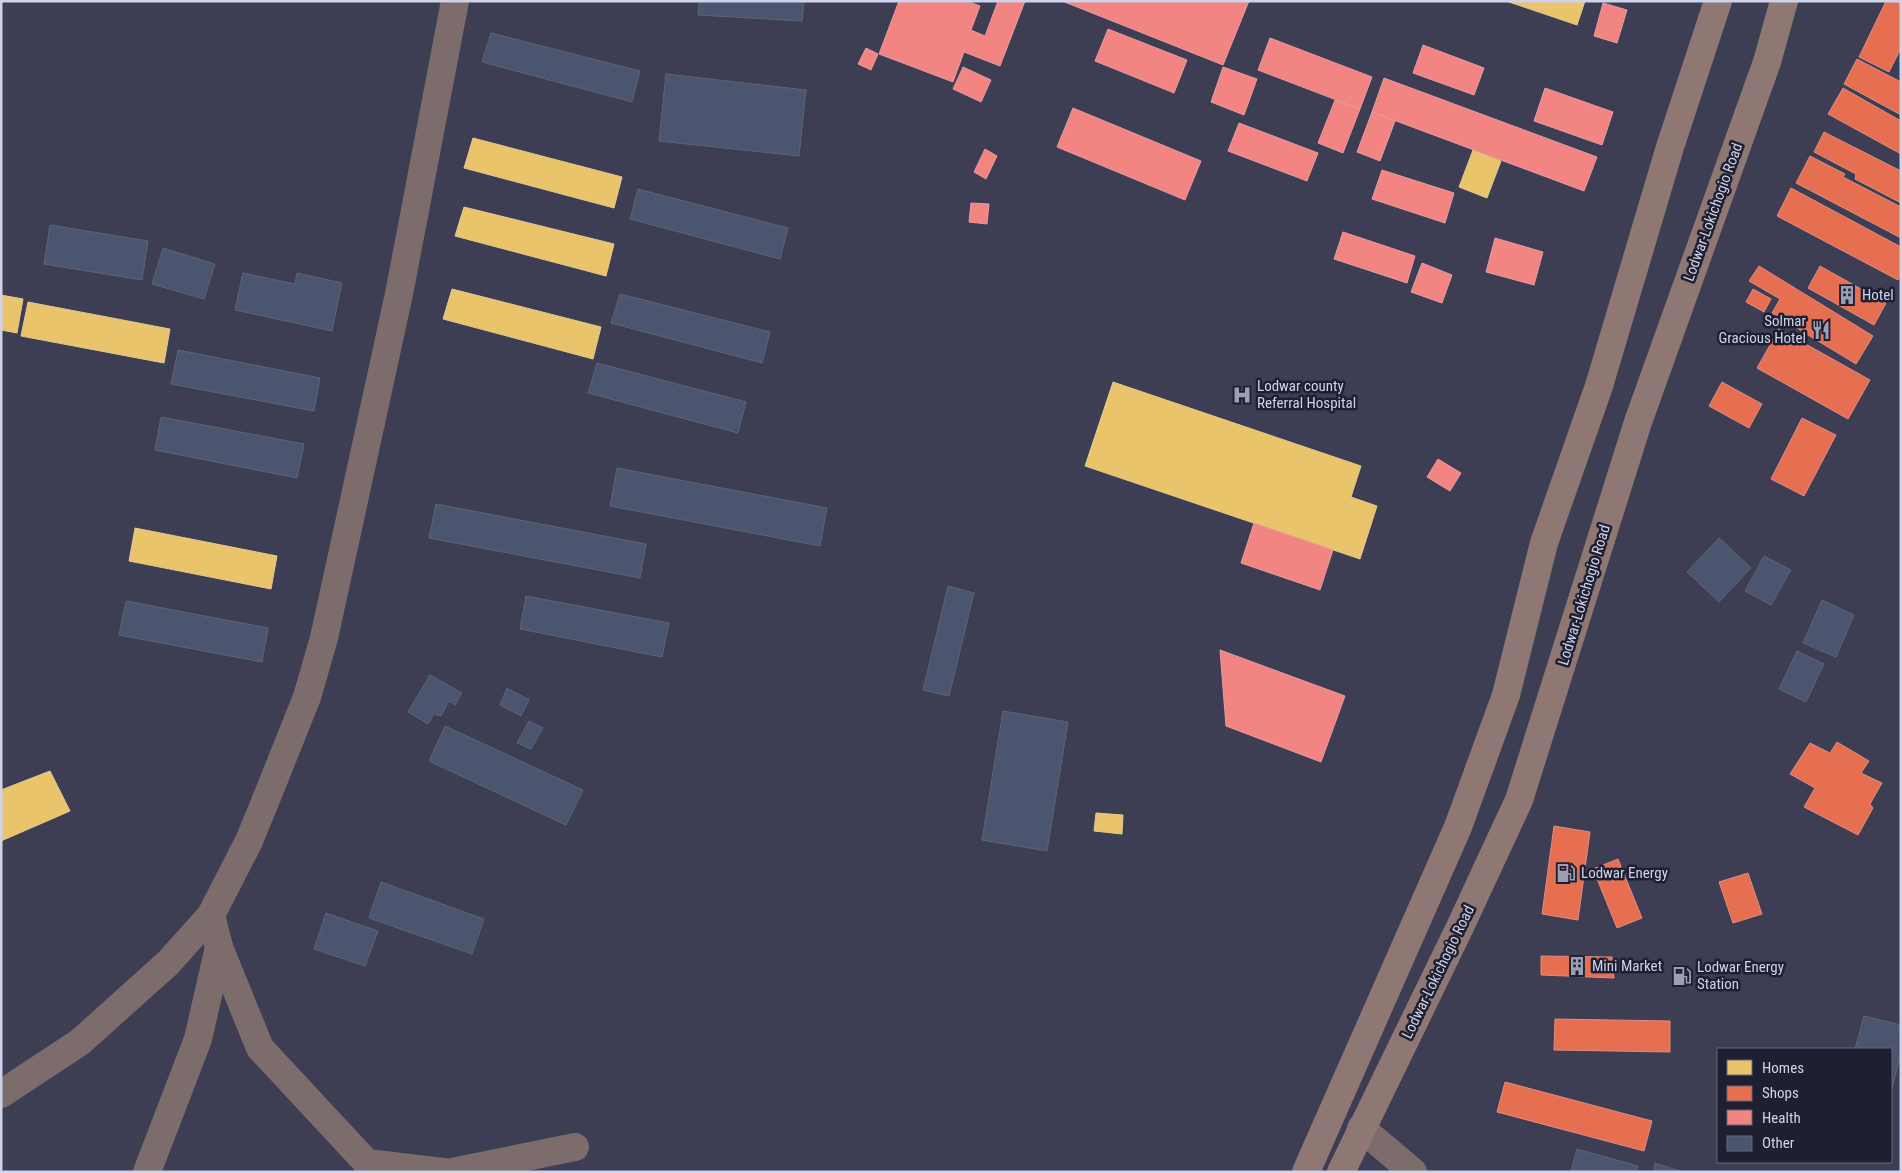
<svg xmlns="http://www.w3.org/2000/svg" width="1902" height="1173" viewBox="0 0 1902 1173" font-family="'Roboto Condensed',sans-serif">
	<rect width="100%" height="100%" fill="#3d3e53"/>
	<g fill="#e9c46a" stroke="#e1c890">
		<path d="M 1506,1 L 1585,1 L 1577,25 Z"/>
		<path d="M 473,138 L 622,177 L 614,208 L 464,168 Z"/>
		<path d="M 1473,150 L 1501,161 L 1487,198 L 1459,187 Z"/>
		<path d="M 464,207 L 614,244 L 606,276 L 455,236 Z"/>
		<path d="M 452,289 L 601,327 L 593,359 L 443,319 Z"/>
		<path d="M 1,295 L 23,299 L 17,333 L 1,330 Z"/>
		<path d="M 28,302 L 170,329 L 164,363 L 21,336 Z"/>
		<path d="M 1113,382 L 1361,466 L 1351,497 L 1377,506 L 1360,559 L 1085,466 Z"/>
		<path d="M 135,528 L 277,556 L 271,589 L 129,561 Z"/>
		<path d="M 50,771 L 70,811 L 1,841 L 1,790 Z"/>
		<path d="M 1096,813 L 1123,815 L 1122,834 L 1094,831 Z"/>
	</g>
	<g fill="#e76f51" stroke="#e08d7f">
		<path d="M 1886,1 L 1901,1 L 1901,48 L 1889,72 L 1859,57 Z"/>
		<path d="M 1857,59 L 1901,82 L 1901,115 L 1844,84 Z"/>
		<path d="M 1843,88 L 1901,121 L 1901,154 L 1828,114 Z"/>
		<path d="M 1824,132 L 1901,171 L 1901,203 L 1855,179 L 1856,174 L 1814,152 Z"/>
		<path d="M 1810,156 L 1845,174 L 1843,177 L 1901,207 L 1901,238 L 1796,183 Z"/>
		<path d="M 1791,188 L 1901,247 L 1901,275 L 1898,280 L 1777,216 Z"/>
		<path d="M 1759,266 L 1873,336 L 1856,364 L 1772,313 L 1780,299 L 1749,281 Z"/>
		<path d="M 1820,266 L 1886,303 L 1874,325 L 1808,288 Z"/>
		<path d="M 1753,289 L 1771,299 L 1764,312 L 1746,302 Z"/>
		<path d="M 1779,329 L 1870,380 L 1848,419 L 1757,368 Z"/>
		<path d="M 1722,382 L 1762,404 L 1749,428 L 1709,406 Z"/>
		<path d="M 1802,418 L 1836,435 L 1804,496 L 1771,479 Z"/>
		<path d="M 1837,742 L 1869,761 L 1861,773 L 1882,783 L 1870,804 L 1873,808 L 1858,835 L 1804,807 L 1815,788 L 1790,774 L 1810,743 L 1830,753 Z"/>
		<path d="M 1554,826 L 1590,832 L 1578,920 L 1542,914 Z"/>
		<path d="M 1618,859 L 1642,918 L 1617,928 L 1593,869 Z"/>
		<path d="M 1748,873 L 1762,914 L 1733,923 L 1719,882 Z"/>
		<path d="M 1541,956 L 1612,957 L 1614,978 L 1541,975 Z"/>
		<path d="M 1555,1019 L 1670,1021 L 1670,1052 L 1554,1050 Z"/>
		<path d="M 1505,1082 L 1652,1121 L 1644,1151 L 1497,1112 Z"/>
	</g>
	<g fill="#f28482" stroke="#e79ba1">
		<path d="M 899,1 L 967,1 L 980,6 L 971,30 L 985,36 L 998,1 L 1025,1 L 1000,66 L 964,52 L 953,82 L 879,54 Z"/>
		<path d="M 1062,1 L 1249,1 L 1223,65 Z"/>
		<path d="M 1603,3 L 1627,10 L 1617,43 L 1594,36 Z"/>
		<path d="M 1108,29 L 1187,60 L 1174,93 L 1095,61 Z"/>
		<path d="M 1270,38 L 1372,77 L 1360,109 L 1258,70 Z"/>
		<path d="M 1423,45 L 1484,68 L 1474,95 L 1413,73 Z"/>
		<path d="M 866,48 L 878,54 L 871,70 L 858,64 Z"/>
		<path d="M 963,67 L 991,80 L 981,102 L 953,89 Z"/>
		<path d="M 1223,67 L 1257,79 L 1244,115 L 1211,102 Z"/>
		<path d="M 1384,78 L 1597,157 L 1584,191 L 1372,112 Z"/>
		<path d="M 1545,88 L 1613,112 L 1602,145 L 1534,121 Z"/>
		<path d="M 1335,100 L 1360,109 L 1343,153 L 1318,143 Z"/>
		<path d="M 1073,108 L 1201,161 L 1185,200 L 1057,147 Z"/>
		<path d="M 1372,112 L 1395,121 L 1380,161 L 1357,152 Z"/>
		<path d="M 1239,123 L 1318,153 L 1307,181 L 1228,151 Z"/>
		<path d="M 985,149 L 997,156 L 986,179 L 974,172 Z"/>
		<path d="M 1382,170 L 1454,193 L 1445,223 L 1372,199 Z"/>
		<path d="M 971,203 L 989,204 L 987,224 L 969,222 Z"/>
		<path d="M 1343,232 L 1415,256 L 1407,283 L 1334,259 Z"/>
		<path d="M 1495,238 L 1543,252 L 1534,285 L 1486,272 Z"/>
		<path d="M 1422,263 L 1452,275 L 1442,303 L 1411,292 Z"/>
		<path d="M 1438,459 L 1461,473 L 1450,491 L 1427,477 Z"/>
		<path d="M 1254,523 L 1333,550 L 1320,590 L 1241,563 Z"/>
		<path d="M 1220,650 L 1345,696 L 1321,762 L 1226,726 Z"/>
	</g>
	<g fill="#4b556f" stroke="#5e6475">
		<path d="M 699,1 L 804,1 L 802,21 L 698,15 Z"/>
		<path d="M 491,33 L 640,71 L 632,102 L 482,62 Z"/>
		<path d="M 666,74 L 806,90 L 799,156 L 659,141 Z"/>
		<path d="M 638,189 L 788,228 L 780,259 L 630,219 Z"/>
		<path d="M 50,225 L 148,241 L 142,280 L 44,264 Z"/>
		<path d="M 163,248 L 215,264 L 204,299 L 152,284 Z"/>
		<path d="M 243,273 L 295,284 L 297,273 L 342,283 L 332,331 L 235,310 Z"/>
		<path d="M 620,294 L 770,332 L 762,363 L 611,323 Z"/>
		<path d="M 178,350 L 320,378 L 314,411 L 171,384 Z"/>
		<path d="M 597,363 L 746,402 L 738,433 L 588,393 Z"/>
		<path d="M 161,417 L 304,444 L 297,478 L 155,450 Z"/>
		<path d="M 617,468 L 827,508 L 820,546 L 610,506 Z"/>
		<path d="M 436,504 L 646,544 L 640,578 L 429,538 Z"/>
		<path d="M 1719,538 L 1751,568 L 1719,602 L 1687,572 Z"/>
		<path d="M 1764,556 L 1791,570 L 1771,605 L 1745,591 Z"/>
		<path d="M 948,586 L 974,593 L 949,696 L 923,690 Z"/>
		<path d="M 526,596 L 669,623 L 662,657 L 520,629 Z"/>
		<path d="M 1822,600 L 1854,615 L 1836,657 L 1803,643 Z"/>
		<path d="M 126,601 L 268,628 L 262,662 L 119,635 Z"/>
		<path d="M 1797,651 L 1824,664 L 1806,702 L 1779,689 Z"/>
		<path d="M 430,675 L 462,693 L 455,705 L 449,701 L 441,716 L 434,714 L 428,724 L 408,712 Z"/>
		<path d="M 507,688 L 529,700 L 521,716 L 500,705 Z"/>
		<path d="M 1003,711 L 1068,722 L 1047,851 L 982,840 Z"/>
		<path d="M 529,721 L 543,728 L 531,749 L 517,743 Z"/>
		<path d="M 445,726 L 583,790 L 566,825 L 429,761 Z"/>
		<path d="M 381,882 L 484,919 L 472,954 L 369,918 Z"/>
		<path d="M 326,913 L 378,931 L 365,966 L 314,949 Z"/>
		<path d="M 1864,1016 L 1901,1025 L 1901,1054 L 1891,1092 L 1891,1049 L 1855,1049 Z"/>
		<path d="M 1577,1149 L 1638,1166 L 1636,1172 L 1571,1172 Z"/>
		<path d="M 1655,1163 L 1683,1172 L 1653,1172 Z"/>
	</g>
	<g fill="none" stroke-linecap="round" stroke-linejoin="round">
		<g stroke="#7d6c6c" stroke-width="28">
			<path d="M 211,915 L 219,947 L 260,1048 L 367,1163 L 443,1172"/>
			<path d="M 1,1094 L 80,1042 L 168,963 L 211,915 L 249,841 L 267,797 L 307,697 L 324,638 L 399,294 L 455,1"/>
			<path d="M 1361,1128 L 1413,1172"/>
			<path d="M 147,1172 L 198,1039 L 219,947"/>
			<path d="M 452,1172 L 575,1147"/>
		</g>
		<g stroke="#8f7873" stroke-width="28">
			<path d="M 1306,1172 L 1458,827 L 1506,695 L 1544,543 L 1599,386 L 1670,147 L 1718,1"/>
			<path d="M 1341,1172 L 1460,927 L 1519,800 L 1638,422 L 1767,62 L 1784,1"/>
		</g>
	</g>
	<defs>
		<g id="building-bare" transform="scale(1.5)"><path d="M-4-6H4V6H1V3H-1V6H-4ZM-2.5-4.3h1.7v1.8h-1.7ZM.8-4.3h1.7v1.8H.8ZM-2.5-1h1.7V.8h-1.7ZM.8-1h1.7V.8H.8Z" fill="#9b9eb5" stroke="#1e2032" stroke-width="2.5" paint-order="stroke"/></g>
		<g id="restaurant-bare" transform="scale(1.5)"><path d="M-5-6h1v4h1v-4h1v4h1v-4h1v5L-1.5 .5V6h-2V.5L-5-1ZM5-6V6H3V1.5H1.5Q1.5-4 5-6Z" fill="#9b9eb5" stroke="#1e2032" stroke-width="2.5" paint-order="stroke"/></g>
		<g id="hospital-bare" transform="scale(1.5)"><path d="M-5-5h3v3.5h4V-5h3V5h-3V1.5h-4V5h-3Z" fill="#9b9eb5" stroke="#1e2032" stroke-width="2.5" paint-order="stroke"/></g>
		<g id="fuel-bare" transform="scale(1.5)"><path d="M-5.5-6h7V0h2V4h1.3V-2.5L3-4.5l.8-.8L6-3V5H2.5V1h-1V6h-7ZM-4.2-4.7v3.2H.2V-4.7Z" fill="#9b9eb5" stroke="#1e2032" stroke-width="2.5" paint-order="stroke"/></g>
	</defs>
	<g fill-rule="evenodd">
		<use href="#building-bare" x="1847" y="295"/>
		<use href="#restaurant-bare" x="1821" y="330"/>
		<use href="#hospital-bare" x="1242" y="395"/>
		<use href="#fuel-bare" x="1566" y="873"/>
		<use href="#building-bare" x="1577" y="966"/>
		<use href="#fuel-bare" x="1682" y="976"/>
	</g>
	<g text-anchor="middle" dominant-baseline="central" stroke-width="5" stroke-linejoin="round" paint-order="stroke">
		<g font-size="15" fill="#ced2ea" stroke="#1e2032">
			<text transform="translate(1713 212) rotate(-70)">Lodwar-Lokichogio Road</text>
			<text transform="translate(1584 595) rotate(-73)">Lodwar-Lokichogio Road</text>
			<text transform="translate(1438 972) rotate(-64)">Lodwar-Lokichogio Road</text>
		</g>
		<g font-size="15" fill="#ced2ea" stroke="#1e2032" text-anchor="start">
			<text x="1862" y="295">Hotel</text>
			<text x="1806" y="321" text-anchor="end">Solmar<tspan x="1806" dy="17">Gracious Hotel</tspan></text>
			<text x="1257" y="386">Lodwar county<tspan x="1257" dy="17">Referral Hospital</tspan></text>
			<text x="1581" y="873">Lodwar Energy</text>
			<text x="1592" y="966">Mini Market</text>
			<text x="1697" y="967">Lodwar Energy<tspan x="1697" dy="17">Station</tspan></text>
		</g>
	</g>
	<rect width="1902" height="1173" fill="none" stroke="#ced2ea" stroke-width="5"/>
	<rect x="1717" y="1048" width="175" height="115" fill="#1e2032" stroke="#64677c"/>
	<rect x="1727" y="1060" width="25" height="15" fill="#e9c46a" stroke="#64677c"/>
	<text x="1762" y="1073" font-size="15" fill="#ced2ea">Homes</text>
	<rect x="1727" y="1086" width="25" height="15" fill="#e76f51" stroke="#64677c"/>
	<text x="1762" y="1098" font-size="15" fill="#ced2ea">Shops</text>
	<rect x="1727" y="1110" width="25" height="15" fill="#f28482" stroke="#64677c"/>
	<text x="1762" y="1123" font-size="15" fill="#ced2ea">Health</text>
	<rect x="1727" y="1136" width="25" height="15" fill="#4b556f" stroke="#64677c"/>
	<text x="1762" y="1148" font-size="15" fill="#ced2ea">Other</text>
</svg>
